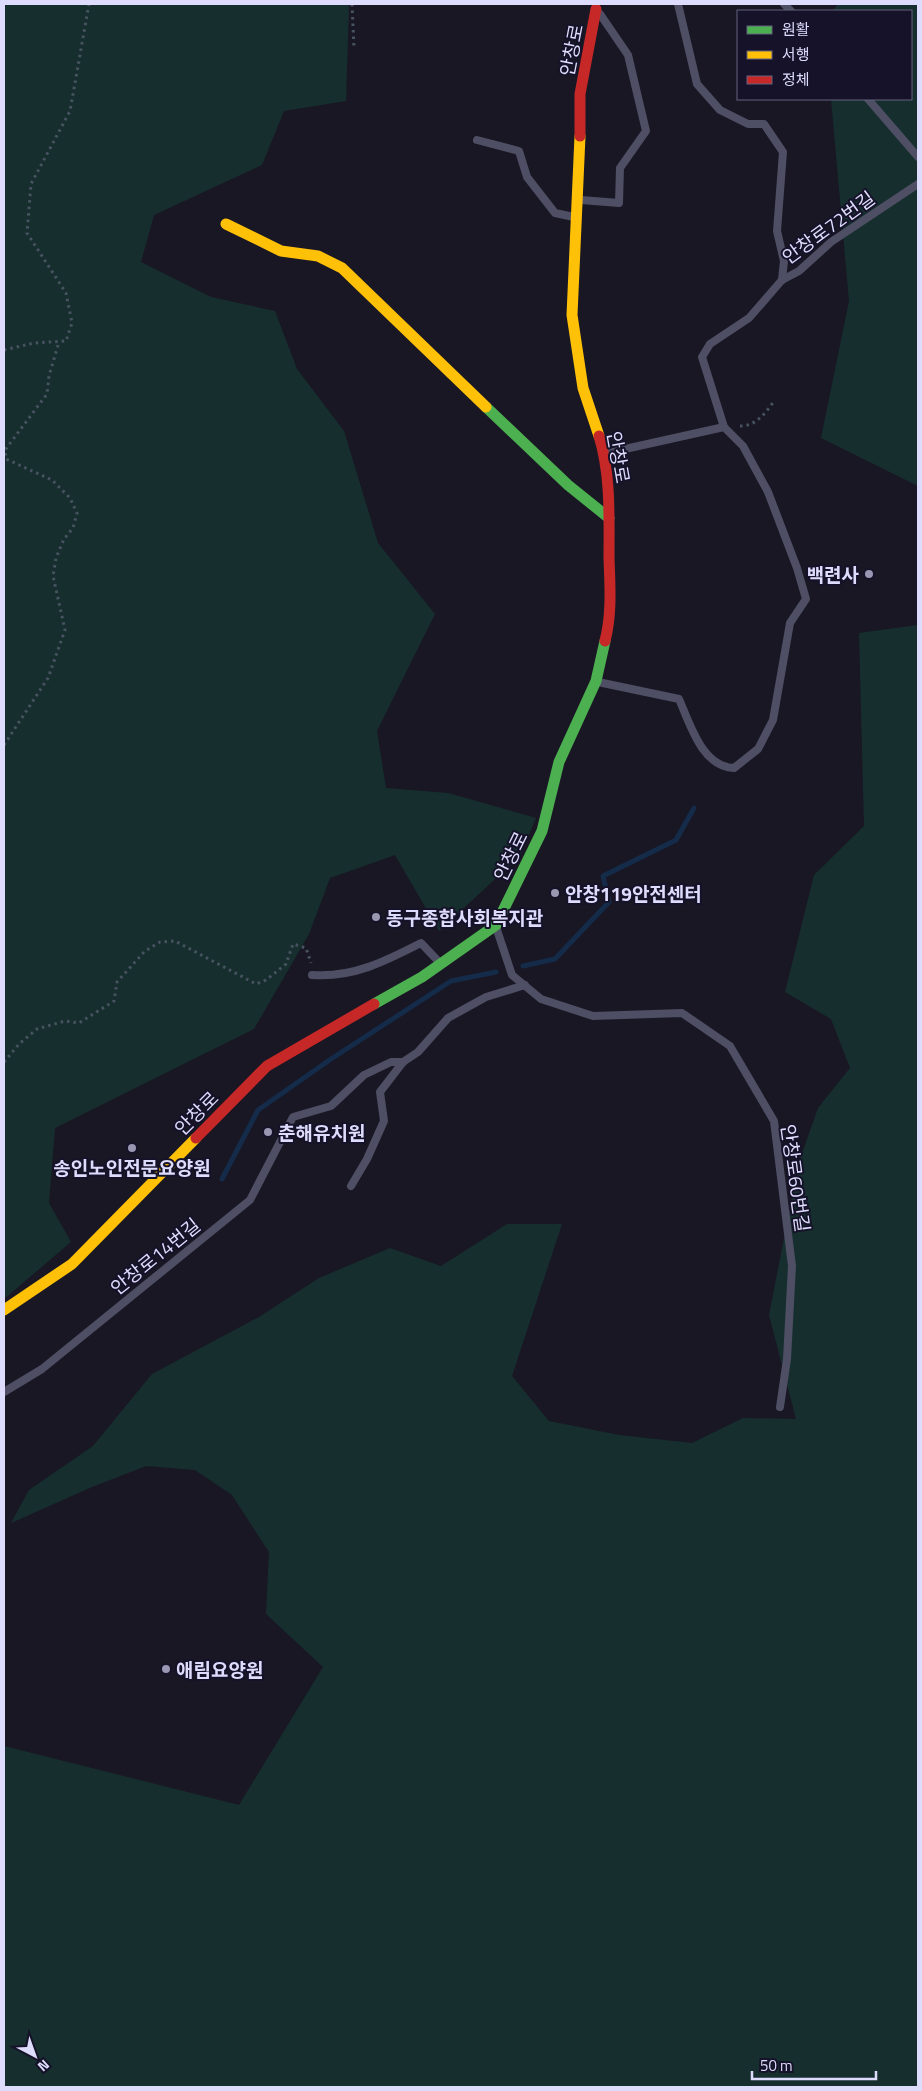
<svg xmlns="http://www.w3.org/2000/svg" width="922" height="2091" viewBox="0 0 922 2091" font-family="'Titillium Web','Noto Sans KR',sans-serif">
	<rect width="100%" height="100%" fill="#191724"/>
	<g fill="#162f2e">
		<path d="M 4,4 L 349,4 L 346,101 L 284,111 L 262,165 L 154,215 L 141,262 L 211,297 L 275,311 L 297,369 L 344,431 L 378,543 L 435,614 L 377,731 L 386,788 L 448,793 L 536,818 L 520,856 L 439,931 L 395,855 L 330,878 L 309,934 L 254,1029 L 55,1128 L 49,1203 L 71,1242 L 4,1299 Z"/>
		<path d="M 838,4 L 918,4 L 918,486 L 821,438 L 849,301 L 831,99 L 911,99 L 911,11 L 832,11 Z"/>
		<path d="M 918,625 L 918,2087 L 4,2087 L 4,1746 L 239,1805 L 323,1667 L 266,1614 L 269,1552 L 232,1495 L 195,1470 L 146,1466 L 92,1487 L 11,1523 L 29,1490 L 93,1446 L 152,1374 L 259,1317 L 319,1278 L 390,1248 L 441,1266 L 507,1224 L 562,1224 L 512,1376 L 549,1421 L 619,1435 L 692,1443 L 743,1418 L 796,1419 L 769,1315 L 799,1162 L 818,1108 L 850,1068 L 831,1019 L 785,992 L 814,875 L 864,826 L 859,633 Z"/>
	</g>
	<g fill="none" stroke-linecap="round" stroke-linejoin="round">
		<g stroke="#142b49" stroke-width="5">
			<path d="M 523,966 L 555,959 L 609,902 L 603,876 L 676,840 L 694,808"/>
			<path d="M 222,1179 L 258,1110 L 331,1059 L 451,981 L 496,972"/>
		</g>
		<g stroke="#475360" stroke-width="3" stroke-dasharray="2.5 4" stroke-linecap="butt">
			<path d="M 352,4 L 354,48"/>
			<path d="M 4,350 L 34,343 L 66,341 L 72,323 L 66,293 L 27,233 L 31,184 L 70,111 L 89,4"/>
			<path d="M 740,426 C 757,426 766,412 775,400"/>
			<path d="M 4,745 L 48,678 L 65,630 L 53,576 L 56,558 L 64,539 L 73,528 L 77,513 L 70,498 L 52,480 L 6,459 L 5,450 L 47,394 L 49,376 L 59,342"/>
			<path d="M 4,1062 L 19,1044 L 37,1029 L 65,1021 L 79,1023 L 114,1001 L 117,982 L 145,951 L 160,942 L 175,941 L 256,984 L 266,980 L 286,964 L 293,944 L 306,948 L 311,963"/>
		</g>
		<g stroke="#4e4e64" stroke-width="8">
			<path d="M 678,4 L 697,84 L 720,110 L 748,124 L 764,124 L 783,152 L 777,231 L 784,261 L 782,280"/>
			<path d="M 784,4 L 791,11"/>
			<path d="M 868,99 L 918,157"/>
			<path d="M 477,140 L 519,151 L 527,177 L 555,213 L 574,217"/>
			<path d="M 581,200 L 619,203 L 620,168 L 646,131 L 628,55 L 600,14"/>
			<path d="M 607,453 L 724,427 L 702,357 L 710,344 L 749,318 L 782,280 L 799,271 L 831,242 L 918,184"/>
			<path d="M 598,682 L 679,699 C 690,724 702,767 734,768 L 758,749 L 773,720 L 790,623 L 806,599 L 797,568 L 768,492 L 743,446 L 724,427"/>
			<path d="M 496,927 L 512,975 L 541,999 L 593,1016 L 682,1013 L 730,1046 L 774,1121 L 792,1266 L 787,1359 L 780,1407"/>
			<path d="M 312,975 C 353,978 386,961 421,943 L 439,962"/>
			<path d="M 351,1186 L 367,1159 L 384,1121 L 380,1092 L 403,1062 L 418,1052 L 448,1018 L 486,997 L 525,985"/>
			<path d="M 4,1392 L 42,1369 L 250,1200 L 293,1117 L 331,1106 L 364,1075 L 391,1062 L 403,1062"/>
		</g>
		<g stroke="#4caf50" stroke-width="11">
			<path d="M 486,407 L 568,485 L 609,518"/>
			<path d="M 374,1004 L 422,977 L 496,925 L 542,831 L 559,762 L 596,681 L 605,641"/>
		</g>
		<g stroke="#ffc107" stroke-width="11">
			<path d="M 580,136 L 572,315 L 583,388 L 599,436"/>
			<path d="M 226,224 L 281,251 L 318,256 L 342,268 L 486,407"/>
			<path d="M 4,1310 L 72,1264 L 196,1138"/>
		</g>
		<g stroke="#c62828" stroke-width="11">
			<path d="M 580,136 L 580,94 L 596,9"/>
			<path d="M 599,436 C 611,475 609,518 609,558 C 610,586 612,614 605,641"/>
			<path d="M 196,1138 L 267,1066 L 374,1004"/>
		</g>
	</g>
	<g fill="#9997b1" stroke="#151229" stroke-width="2">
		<circle cx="869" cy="574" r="5"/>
		<circle cx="555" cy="893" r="5"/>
		<circle cx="376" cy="917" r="5"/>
		<circle cx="268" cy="1132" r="5"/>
		<circle cx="132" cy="1148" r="5"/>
		<circle cx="166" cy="1669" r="5"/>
	</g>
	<g text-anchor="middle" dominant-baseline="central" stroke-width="4" stroke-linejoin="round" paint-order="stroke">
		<g font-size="19" fill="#dedcfd" stroke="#151229">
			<text transform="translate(571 50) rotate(-79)">안창로</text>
			<text transform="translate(828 227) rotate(-36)">안창로72번길</text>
			<text transform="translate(619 457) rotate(80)">안창로</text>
			<text transform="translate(510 856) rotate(-64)">안창로</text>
			<text transform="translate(196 1113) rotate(-45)">안창로</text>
			<text transform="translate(796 1178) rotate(82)">안창로60번길</text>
			<text transform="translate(155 1256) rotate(-39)">안창로14번길</text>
		</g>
		<g font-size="19" font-weight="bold" fill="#dedcfd" stroke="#151229" text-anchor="start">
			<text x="859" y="574" text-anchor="end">백련사</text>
			<text x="565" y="893">안창119안전센터</text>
			<text x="386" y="917">동구종합사회복지관</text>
			<text x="278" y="1132">춘해유치원</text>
			<text x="132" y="1167" text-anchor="middle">송인노인전문요양원</text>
			<text x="176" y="1669">애림요양원</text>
		</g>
	</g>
	<rect width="922" height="2091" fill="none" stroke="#dedcfd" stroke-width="10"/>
	<rect x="737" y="10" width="175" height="90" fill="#151229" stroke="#65637e"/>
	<rect x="747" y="26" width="25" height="8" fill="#4caf50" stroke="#65637e"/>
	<text x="782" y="35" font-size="15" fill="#dedcfd">원활</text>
	<rect x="747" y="51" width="25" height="8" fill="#ffc107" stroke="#65637e"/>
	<text x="782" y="60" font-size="15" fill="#dedcfd">서행</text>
	<rect x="747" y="76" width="25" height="8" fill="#c62828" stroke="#65637e"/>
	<text x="782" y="85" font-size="15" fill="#dedcfd">정체</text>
	<g transform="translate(35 2056) rotate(139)" stroke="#151229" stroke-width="4" paint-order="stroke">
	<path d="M0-4L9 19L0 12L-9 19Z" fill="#dedcfd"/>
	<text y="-8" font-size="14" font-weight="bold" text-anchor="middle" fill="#dedcfd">N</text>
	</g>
	<path d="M752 2071v8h124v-8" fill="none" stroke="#dedcfd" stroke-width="2.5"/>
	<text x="760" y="2071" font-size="15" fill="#dedcfd" stroke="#151229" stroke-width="4" paint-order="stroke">50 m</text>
</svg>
